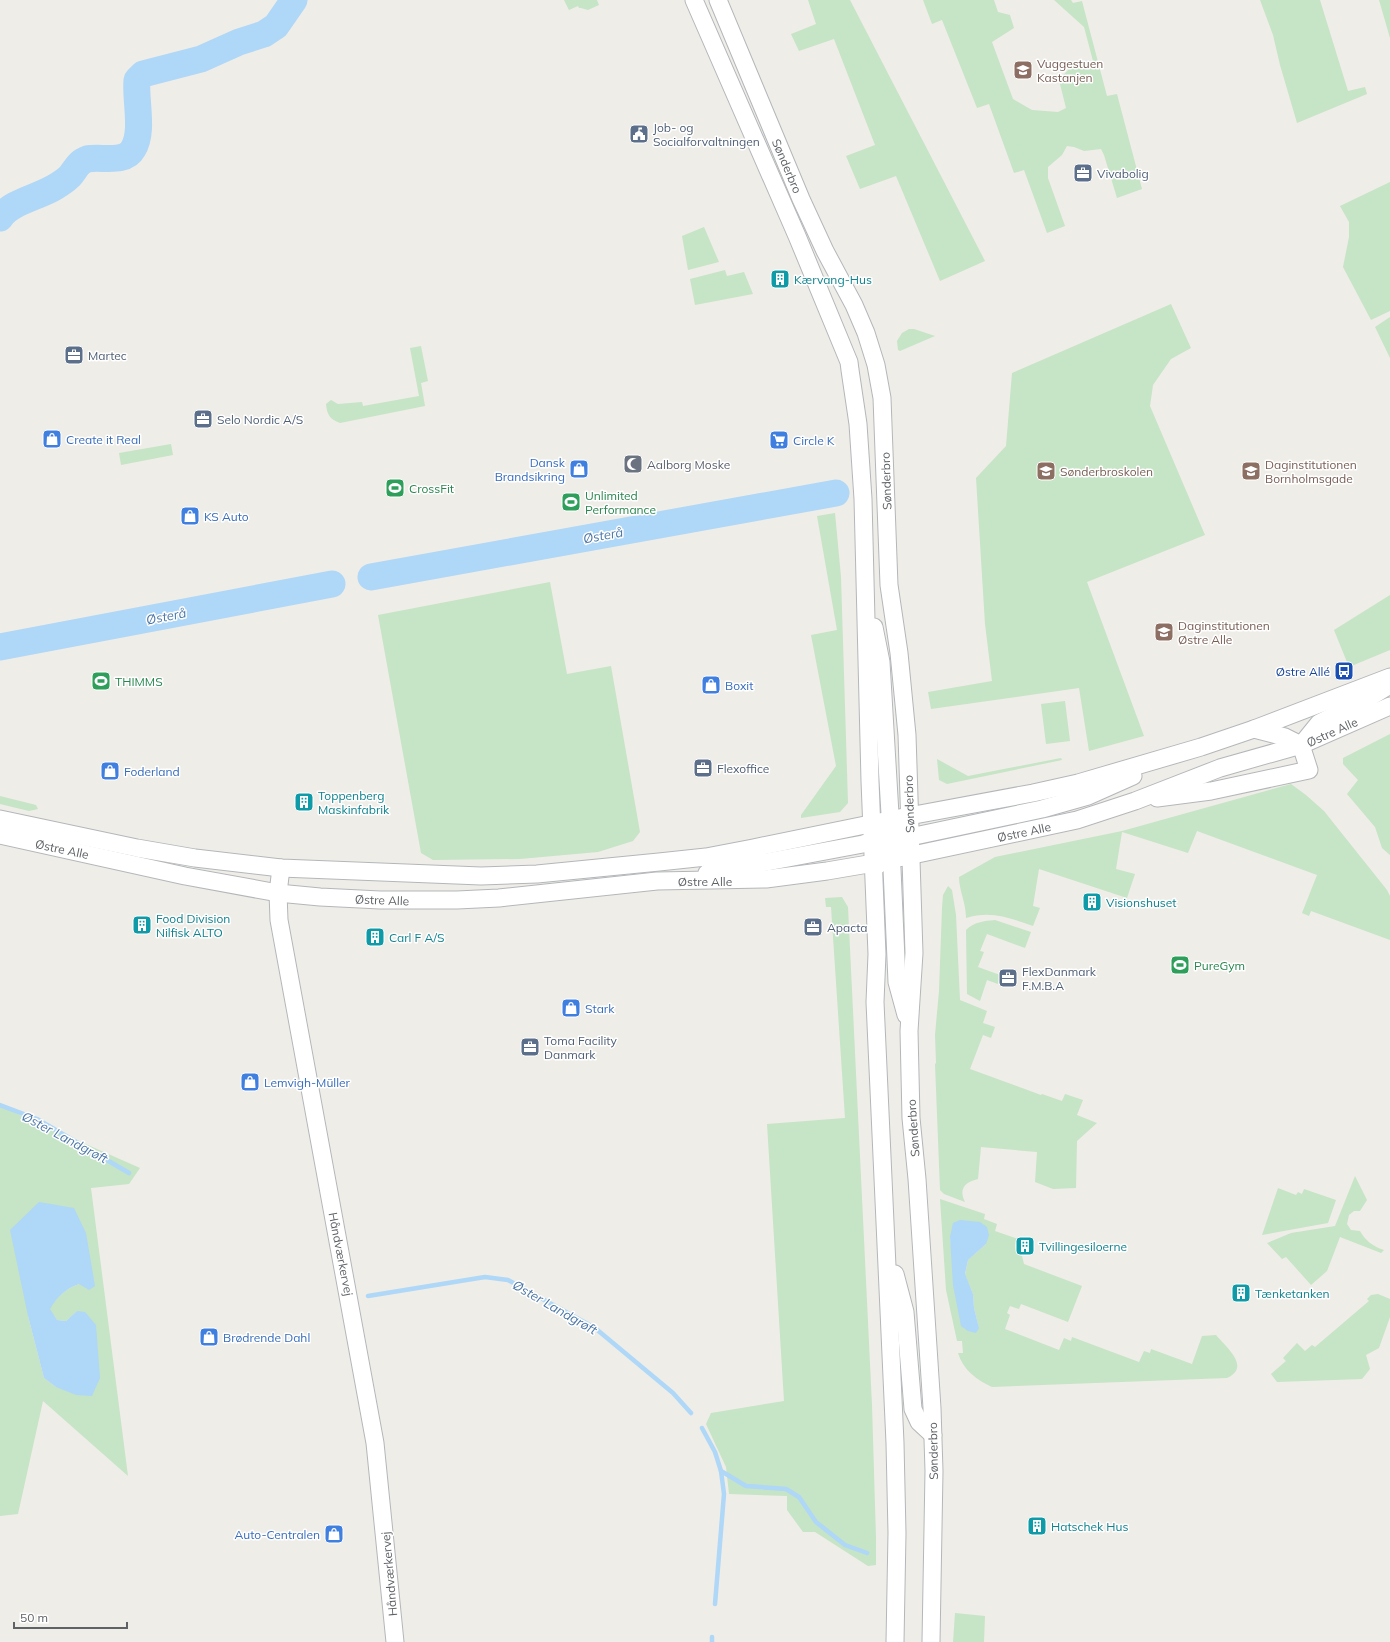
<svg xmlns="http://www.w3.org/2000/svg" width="1390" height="1642" viewBox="0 0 1390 1642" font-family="Mulish,sans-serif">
	<rect width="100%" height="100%" fill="#efede7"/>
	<g fill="#c6e4c6" fill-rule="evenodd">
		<path d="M 564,0 L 597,0 L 599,5 L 588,10 L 581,8 L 579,8 L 578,6 L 569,10 Z"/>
		<path d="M 808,0 L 850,0 L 985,261 L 940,281 L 896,176 L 860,189 L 846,156 L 875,145 L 834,39 L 799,51 L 791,34 L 816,24 Z"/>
		<path d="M 923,0 L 994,0 L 998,12 L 1010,15 L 1014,28 L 992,42 L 1013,99 L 1032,110 L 1058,112 L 1066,108 L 1059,80 L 1069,69 L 1093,61 L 1084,27 L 1054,0 L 1071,0 L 1073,3 L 1082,1 L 1107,96 L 1117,94 L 1142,189 L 1117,198 L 1104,155 L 1101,149 L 1084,151 L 1074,147 L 1067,146 L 1062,155 L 1048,167 L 1048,178 L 1065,226 L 1047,233 L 1024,170 L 1014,173 L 989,104 L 977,108 L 942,20 L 932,24 Z"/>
		<path d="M 1260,0 L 1320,0 L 1348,91 L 1365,87 L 1367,94 L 1297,123 L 1280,65 L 1273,35 Z"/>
		<path d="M 1379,0 L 1390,0 L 1390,38 Z"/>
		<path d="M 1390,182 L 1390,311 L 1371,320 L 1343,267 L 1349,237 L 1349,222 L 1340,206 Z"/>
		<path d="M 704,227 L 719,262 L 688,270 L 682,236 Z"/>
		<path d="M 725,270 L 727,276 L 744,272 L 753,294 L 695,305 L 690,279 Z"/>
		<path d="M 1171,304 L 1191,348 L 1171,359 L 1153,385 L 1150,406 L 1205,535 L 1087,582 L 1144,736 L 1089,751 L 1079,688 L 931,709 L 928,692 L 992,681 L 985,624 L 976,478 L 1006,446 L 1012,373 Z"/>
		<path d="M 1390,317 L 1390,358 L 1375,327 Z"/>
		<path d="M 909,329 L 914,329 L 935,336 L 900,351 L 898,350 L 897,341 L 902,333 Z"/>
		<path d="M 421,346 L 428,381 L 421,383 L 425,406 L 340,423 C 330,419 327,415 326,404 L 331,400 L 338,404 L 362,402 L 363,406 L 419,396 L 410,348 Z"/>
		<path d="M 171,444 L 173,455 L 121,465 L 119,453 Z"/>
		<path d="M 835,513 L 841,577 L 848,803 L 840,812 L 801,818 L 801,815 L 836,766 L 811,635 L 837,630 L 817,516 Z"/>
		<path d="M 550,582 L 567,674 L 611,666 L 640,832 L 633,841 L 598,852 L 520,859 L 433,860 L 421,853 L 378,615 Z"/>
		<path d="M 1390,595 L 1390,650 L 1349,667 L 1334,630 Z"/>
		<path d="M 1065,701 L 1070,741 L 1046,744 L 1041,704 Z"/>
		<path d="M 1390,734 L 1390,855 L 1382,848 L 1375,827 L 1347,794 L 1358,780 L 1343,764 L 1343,758 Z"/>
		<path d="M 1061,758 L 1062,760 L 947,784 L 939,780 L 937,759 L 968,776 Z"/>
		<path d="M 1291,784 L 1306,795 L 1324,811 L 1387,890 L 1390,896 L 1390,940 L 1311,911 L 1309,916 L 1302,913 L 1317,875 L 1197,831 L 1188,853 L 1122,832 L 1116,869 L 1135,874 L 1127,898 L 1039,869 L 1033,906 L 1040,908 L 1033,926 C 1010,918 991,910 966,918 C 966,903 959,890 959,877 L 995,857 L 1122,831 Z"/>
		<path d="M 0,796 L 36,805 L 38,809 L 29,811 L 0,804 Z"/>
		<path d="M 948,886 L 952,890 L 956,915 L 960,1000 L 987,1011 L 983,1023 L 995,1027 L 991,1038 L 983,1035 L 970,1069 L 1041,1095 L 1042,1094 L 1062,1101 L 1065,1094 L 1083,1100 L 1077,1115 L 1097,1123 L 1077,1141 L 1076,1188 L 1053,1189 L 1035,1182 L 1037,1152 L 981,1147 L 978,1179 C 966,1182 958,1188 965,1202 L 944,1194 L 940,1190 L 935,1064 L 936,1063 L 935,1035 L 939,991 L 942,908 L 943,895 Z"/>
		<path d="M 842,897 L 848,907 L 872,1405 L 876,1538 L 876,1565 L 868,1566 L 815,1532 L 803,1532 L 787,1510 L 787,1496 L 729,1494 L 726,1467 L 706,1424 L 711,1413 L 784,1401 L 767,1124 L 845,1118 L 831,907 L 826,907 L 825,898 Z"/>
		<path d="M 995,920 L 1031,932 L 1025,948 L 987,934 L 980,951 L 984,952 L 978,967 L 1000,975 L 998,984 L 987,980 L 980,1001 L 967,994 L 966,930 C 974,922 984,921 995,920 Z"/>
		<path d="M 0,1104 L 20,1115 L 140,1168 L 129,1184 L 91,1188 L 128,1476 L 43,1401 L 18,1514 L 0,1516 ZM 86,1233 L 79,1284 C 65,1289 57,1297 49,1309 L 57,1320 L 66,1321 L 77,1311 L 56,1387 L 44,1378 L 28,1316 Z"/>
		<path d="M 1355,1176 L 1367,1200 L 1360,1211 L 1354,1211 L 1349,1215 L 1347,1224 L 1351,1230 L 1360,1231 C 1366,1241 1372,1246 1384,1250 L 1381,1253 L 1340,1237 L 1327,1271 L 1311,1285 L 1286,1257 L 1282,1259 L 1267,1243 L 1291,1233 L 1335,1226 Z"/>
		<path d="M 1278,1188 L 1296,1195 L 1298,1192 L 1302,1194 L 1304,1189 L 1336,1200 L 1328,1223 L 1262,1235 Z"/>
		<path d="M 940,1199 L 985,1214 L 984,1219 L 997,1224 L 995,1231 L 1018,1239 C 1013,1246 1015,1252 1022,1256 L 1024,1264 L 1082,1286 L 1068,1322 L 1021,1304 L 1019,1309 L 1010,1306 L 1007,1313 L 1010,1315 L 1005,1329 L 1059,1350 L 1064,1338 L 1071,1341 L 1072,1337 L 1139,1362 L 1144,1351 L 1150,1353 L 1151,1349 L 1192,1364 L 1202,1336 L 1216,1335 C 1227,1348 1251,1367 1227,1378 L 992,1387 C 977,1380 963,1370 958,1353 L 963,1353 L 962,1341 L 957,1341 L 946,1290 ZM 950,1237 L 986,1244 L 968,1260 L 965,1275 L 973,1294 L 974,1308 L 979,1328 L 952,1254 Z"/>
		<path d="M 1378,1294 L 1390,1299 L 1390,1317 L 1379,1348 L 1366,1355 L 1370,1369 L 1362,1379 L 1277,1382 L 1271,1374 L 1286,1361 L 1283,1358 L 1297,1343 L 1305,1351 L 1312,1345 L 1315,1347 L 1369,1301 L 1367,1299 L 1371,1295 Z"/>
		<path d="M 955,1613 L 985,1616 L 984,1642 L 953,1642 Z"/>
	</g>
	<g fill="#afd7f7">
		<path d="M 39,1202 L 74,1208 L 86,1233 L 95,1286 L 89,1290 L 79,1284 C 65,1289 57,1297 50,1309 L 57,1320 L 66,1321 L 77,1311 L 85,1312 L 96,1325 L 100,1378 L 92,1396 L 76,1395 L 56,1387 L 44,1378 L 28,1316 L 10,1230 Z"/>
		<path d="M 960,1220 L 980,1222 L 987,1227 L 989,1235 L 986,1244 L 968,1260 L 965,1274 L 973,1294 L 974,1308 L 979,1328 L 976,1333 L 968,1331 L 961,1326 L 953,1285 L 950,1237 L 953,1223 Z"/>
	</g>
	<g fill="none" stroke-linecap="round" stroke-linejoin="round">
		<g stroke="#afd7f7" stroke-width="4.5">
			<path d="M 0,1105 L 37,1119 L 129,1173"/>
			<path d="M 368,1296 L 485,1277 L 508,1280 L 595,1328 L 673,1393 L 691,1413"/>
			<path d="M 702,1428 L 715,1452 L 721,1471 L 724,1494 L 715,1604"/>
			<path d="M 721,1471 L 746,1486 L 786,1489 L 799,1497 L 816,1522 L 845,1545 L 867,1553"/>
			<path d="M 712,1642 L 712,1637"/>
		</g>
		<g stroke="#afd7f7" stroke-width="27">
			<path d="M 0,218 C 10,202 39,197 55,187 C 60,184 66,180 70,176 C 76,169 78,162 87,159 C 101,156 125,164 133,149 C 144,132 135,100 137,80 L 143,74 L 201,59 L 239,42 L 264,34 L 276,26 L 294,0"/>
			<path d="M 371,577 L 836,493"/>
			<path d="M 0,647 L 332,584"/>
		</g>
		<g stroke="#b4b7ba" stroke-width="19">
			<g id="tertiary">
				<path d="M 694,0 L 797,236 L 849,362 L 850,370 L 858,424 L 863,499 L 870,781 L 877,954 L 875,1002 L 895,1443 L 897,1533 L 895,1642"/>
				<path d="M 718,0 L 801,199 L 825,251 L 854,305 L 866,333 L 876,365 L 882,398 L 889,585 L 899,653 L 907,735 L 914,953 L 909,1031 L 911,1118 L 917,1179 L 932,1408 L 934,1471 L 931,1642"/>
				<path d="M 874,627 L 881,662 L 890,814 L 896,829"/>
				<path d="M 1302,744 L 1319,723 L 1367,699 L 1385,688"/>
				<path d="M 1157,798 L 1211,791 L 1309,770 L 1301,745 L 1285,737 L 1254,729"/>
				<path d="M 0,819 L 137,848 L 195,858 L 281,868 L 481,876 L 537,874 L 659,862 L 706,857 L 753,848 L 909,816 L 1033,793 L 1078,783 L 1201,747 L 1254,729 L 1390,677"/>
				<path d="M 0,835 L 185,876 L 278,893 L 320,897 L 380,900 L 457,900 L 499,898 L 657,881 L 766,879 L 827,871 L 880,862 L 1077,820 L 1135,801 L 1220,768 L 1301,745 L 1390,706"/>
				<path d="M 888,849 L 892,869 L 897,982 L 906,1015"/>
				<path d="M 878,865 L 888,850 L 910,837 L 1042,809 L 1088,796 L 1133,776"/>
				<path d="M 281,868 L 278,893 L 279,920 L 375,1443 L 395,1642"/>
				<path d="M 707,873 L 863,844 C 878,839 893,833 901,819"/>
				<path d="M 895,1274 L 905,1312 L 913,1409 L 919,1422 L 933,1435"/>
			</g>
		</g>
		<use href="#tertiary" stroke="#fff" stroke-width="17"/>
	</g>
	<defs>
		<g id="school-square" transform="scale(1)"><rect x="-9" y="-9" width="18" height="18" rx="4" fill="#8d6e63" stroke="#fff"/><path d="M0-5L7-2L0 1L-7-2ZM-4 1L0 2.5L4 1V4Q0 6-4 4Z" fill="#fff"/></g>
		<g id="civic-square" transform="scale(1)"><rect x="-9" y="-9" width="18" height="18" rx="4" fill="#5c6f8a" stroke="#fff"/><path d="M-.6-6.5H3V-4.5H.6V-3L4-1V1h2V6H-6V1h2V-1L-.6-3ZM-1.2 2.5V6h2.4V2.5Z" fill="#fff"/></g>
		<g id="office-square" transform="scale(1)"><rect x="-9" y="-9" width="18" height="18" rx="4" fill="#5c6f8a" stroke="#fff"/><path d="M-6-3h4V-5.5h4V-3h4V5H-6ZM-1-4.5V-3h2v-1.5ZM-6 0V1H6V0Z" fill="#fff"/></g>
		<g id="building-square" transform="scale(1)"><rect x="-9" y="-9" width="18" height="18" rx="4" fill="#0f9aa8" stroke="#fff"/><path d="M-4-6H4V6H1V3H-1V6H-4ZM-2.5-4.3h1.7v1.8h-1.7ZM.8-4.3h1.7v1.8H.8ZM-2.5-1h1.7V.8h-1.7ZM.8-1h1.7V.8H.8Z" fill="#fff"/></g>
		<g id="shop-square" transform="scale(1)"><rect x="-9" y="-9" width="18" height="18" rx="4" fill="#3f7fe0" stroke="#fff"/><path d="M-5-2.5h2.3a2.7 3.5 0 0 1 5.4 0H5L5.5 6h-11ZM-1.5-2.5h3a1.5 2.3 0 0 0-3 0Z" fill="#fff"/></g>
		<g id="supermarket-square" transform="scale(1)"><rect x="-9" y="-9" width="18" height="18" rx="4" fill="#3f7fe0" stroke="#fff"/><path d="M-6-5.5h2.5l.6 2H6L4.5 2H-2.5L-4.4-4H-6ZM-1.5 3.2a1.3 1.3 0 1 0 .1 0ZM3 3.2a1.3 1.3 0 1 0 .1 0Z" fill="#fff"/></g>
		<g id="mosque-square" transform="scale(1)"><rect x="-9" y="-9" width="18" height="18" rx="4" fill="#6b7280" stroke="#fff"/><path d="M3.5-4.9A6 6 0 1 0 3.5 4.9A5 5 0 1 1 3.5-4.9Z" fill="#fff"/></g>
		<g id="stadium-square" transform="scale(1)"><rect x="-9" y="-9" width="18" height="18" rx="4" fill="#2e9e5b" stroke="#fff"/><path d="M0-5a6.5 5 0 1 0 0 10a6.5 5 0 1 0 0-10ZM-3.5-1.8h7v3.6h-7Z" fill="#fff"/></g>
		<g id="bus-square" transform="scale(1)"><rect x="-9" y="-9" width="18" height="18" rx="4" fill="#1a4fb4" stroke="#fff"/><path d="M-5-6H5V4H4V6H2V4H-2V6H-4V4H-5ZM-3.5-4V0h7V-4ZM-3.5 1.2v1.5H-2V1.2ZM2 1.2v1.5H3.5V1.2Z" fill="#fff"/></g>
	</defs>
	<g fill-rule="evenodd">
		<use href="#school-square" x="1023" y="70"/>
		<use href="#civic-square" x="639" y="134"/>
		<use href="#office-square" x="1083" y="173"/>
		<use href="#building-square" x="780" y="279"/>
		<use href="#office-square" x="74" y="355"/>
		<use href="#office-square" x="203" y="419"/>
		<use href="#shop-square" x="52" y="439"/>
		<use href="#supermarket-square" x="779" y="440"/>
		<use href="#mosque-square" x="633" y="464"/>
		<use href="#shop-square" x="579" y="469"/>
		<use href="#school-square" x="1046" y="471"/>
		<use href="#school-square" x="1251" y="471"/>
		<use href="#stadium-square" x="395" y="488"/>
		<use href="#stadium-square" x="571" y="502"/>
		<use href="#shop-square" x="190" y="516"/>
		<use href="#school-square" x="1164" y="632"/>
		<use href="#bus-square" x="1344" y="671"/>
		<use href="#stadium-square" x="101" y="681"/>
		<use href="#shop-square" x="711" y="685"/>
		<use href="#office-square" x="703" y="768"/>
		<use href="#shop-square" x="110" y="771"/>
		<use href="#building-square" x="304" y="802"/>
		<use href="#building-square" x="1092" y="902"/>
		<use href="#building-square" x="142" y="925"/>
		<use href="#office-square" x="813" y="927"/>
		<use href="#building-square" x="375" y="937"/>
		<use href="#stadium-square" x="1180" y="965"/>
		<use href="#office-square" x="1008" y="978"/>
		<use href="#shop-square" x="571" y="1008"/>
		<use href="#office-square" x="530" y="1047"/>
		<use href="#shop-square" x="250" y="1082"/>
		<use href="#building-square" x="1025" y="1246"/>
		<use href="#building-square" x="1241" y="1293"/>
		<use href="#shop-square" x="209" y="1337"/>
		<use href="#building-square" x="1037" y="1526"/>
		<use href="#shop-square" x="334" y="1534"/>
	</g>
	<g text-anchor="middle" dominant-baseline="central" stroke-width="3" stroke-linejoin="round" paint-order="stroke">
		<g font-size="12" fill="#785e54" stroke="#fff" text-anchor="start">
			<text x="1037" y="63">Vuggestuen<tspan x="1037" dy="14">Kastanjen</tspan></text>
			<text x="1265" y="464">Daginstitutionen<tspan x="1265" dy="14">Bornholmsgade</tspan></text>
			<text x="1060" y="471">Sønderbroskolen</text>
			<text x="1178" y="625">Daginstitutionen<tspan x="1178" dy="14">Østre Alle</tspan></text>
		</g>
		<g font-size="12" fill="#4e5e75" stroke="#fff" text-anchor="start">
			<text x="653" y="127">Job- og<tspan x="653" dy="14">Socialforvaltningen</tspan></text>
			<text x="1097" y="173">Vivabolig</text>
			<text x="88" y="355">Martec</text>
			<text x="217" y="419">Selo Nordic A/S</text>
			<text x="717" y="768">Flexoffice</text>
			<text x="827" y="927">Apacta</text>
			<text x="1022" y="971">FlexDanmark<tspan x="1022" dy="14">F.M.B.A</tspan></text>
			<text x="544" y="1040">Toma Facility<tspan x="544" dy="14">Danmark</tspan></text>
		</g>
		<g font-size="12" fill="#5e6266" stroke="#fff">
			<text transform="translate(787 166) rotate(67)">Sønderbro</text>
			<text transform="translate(886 481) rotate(-92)">Sønderbro</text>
			<text transform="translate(1332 732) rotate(-24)">Østre Alle</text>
			<text transform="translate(909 804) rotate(-92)">Sønderbro</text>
			<text transform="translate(1024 832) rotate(-12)">Østre Alle</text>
			<text transform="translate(62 849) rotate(12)">Østre Alle</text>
			<text x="705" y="881">Østre Alle</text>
			<text transform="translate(382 900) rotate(2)">Østre Alle</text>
			<text transform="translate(913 1128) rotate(-94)">Sønderbro</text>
			<text transform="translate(341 1254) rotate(79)">Håndværkervej</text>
			<text transform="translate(933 1451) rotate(-91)">Sønderbro</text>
			<text transform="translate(389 1574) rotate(-95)">Håndværkervej</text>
		</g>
		<g font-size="12" fill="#0d838f" stroke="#fff" text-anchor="start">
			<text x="794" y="279">Kærvang-Hus</text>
			<text x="318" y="795">Toppenberg<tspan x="318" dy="14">Maskinfabrik</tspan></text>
			<text x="1106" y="902">Visionshuset</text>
			<text x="156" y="918">Food Division<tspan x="156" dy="14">Nilfisk ALTO</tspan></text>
			<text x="389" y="937">Carl F A/S</text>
			<text x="1039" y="1246">Tvillingesiloerne</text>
			<text x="1255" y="1293">Tænketanken</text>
			<text x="1051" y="1526">Hatschek Hus</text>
		</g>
		<g font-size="12" fill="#366cbe" stroke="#fff" text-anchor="start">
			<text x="66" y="439">Create it Real</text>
			<text x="793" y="440">Circle K</text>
			<text x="565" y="462" text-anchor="end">Dansk<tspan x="565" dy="14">Brandsikring</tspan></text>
			<text x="204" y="516">KS Auto</text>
			<text x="725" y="685">Boxit</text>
			<text x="124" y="771">Foderland</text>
			<text x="585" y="1008">Stark</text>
			<text x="264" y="1082">Lemvigh-Müller</text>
			<text x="223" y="1337">Brødrende Dahl</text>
			<text x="320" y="1534" text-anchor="end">Auto-Centralen</text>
		</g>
		<g font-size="12" fill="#5b616d" stroke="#fff" text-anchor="start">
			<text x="647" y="464">Aalborg Moske</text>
		</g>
		<g font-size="12" fill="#27864d" stroke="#fff" text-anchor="start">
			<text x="409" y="488">CrossFit</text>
			<text x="585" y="495">Unlimited<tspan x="585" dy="14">Performance</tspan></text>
			<text x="115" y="681">THIMMS</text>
			<text x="1194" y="965">PureGym</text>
		</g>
		<g font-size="12" fill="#164399" stroke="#fff" text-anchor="end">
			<text x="1330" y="671">Østre Allé</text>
		</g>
		<g font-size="13" font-style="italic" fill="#4c78a8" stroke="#fff">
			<text transform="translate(603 535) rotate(-10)">Østerå</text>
			<text transform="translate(166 616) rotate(-11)">Østerå</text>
			<text transform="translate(65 1137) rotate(28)">Øster Landgrøft</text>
			<text transform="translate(555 1307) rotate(30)">Øster Landgrøft</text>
		</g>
	</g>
	<path d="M14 1622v6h113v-6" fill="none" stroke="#5e6266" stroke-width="2"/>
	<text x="20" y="1622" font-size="12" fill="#5e6266" stroke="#ffffff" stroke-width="3" paint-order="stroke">50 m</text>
</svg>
